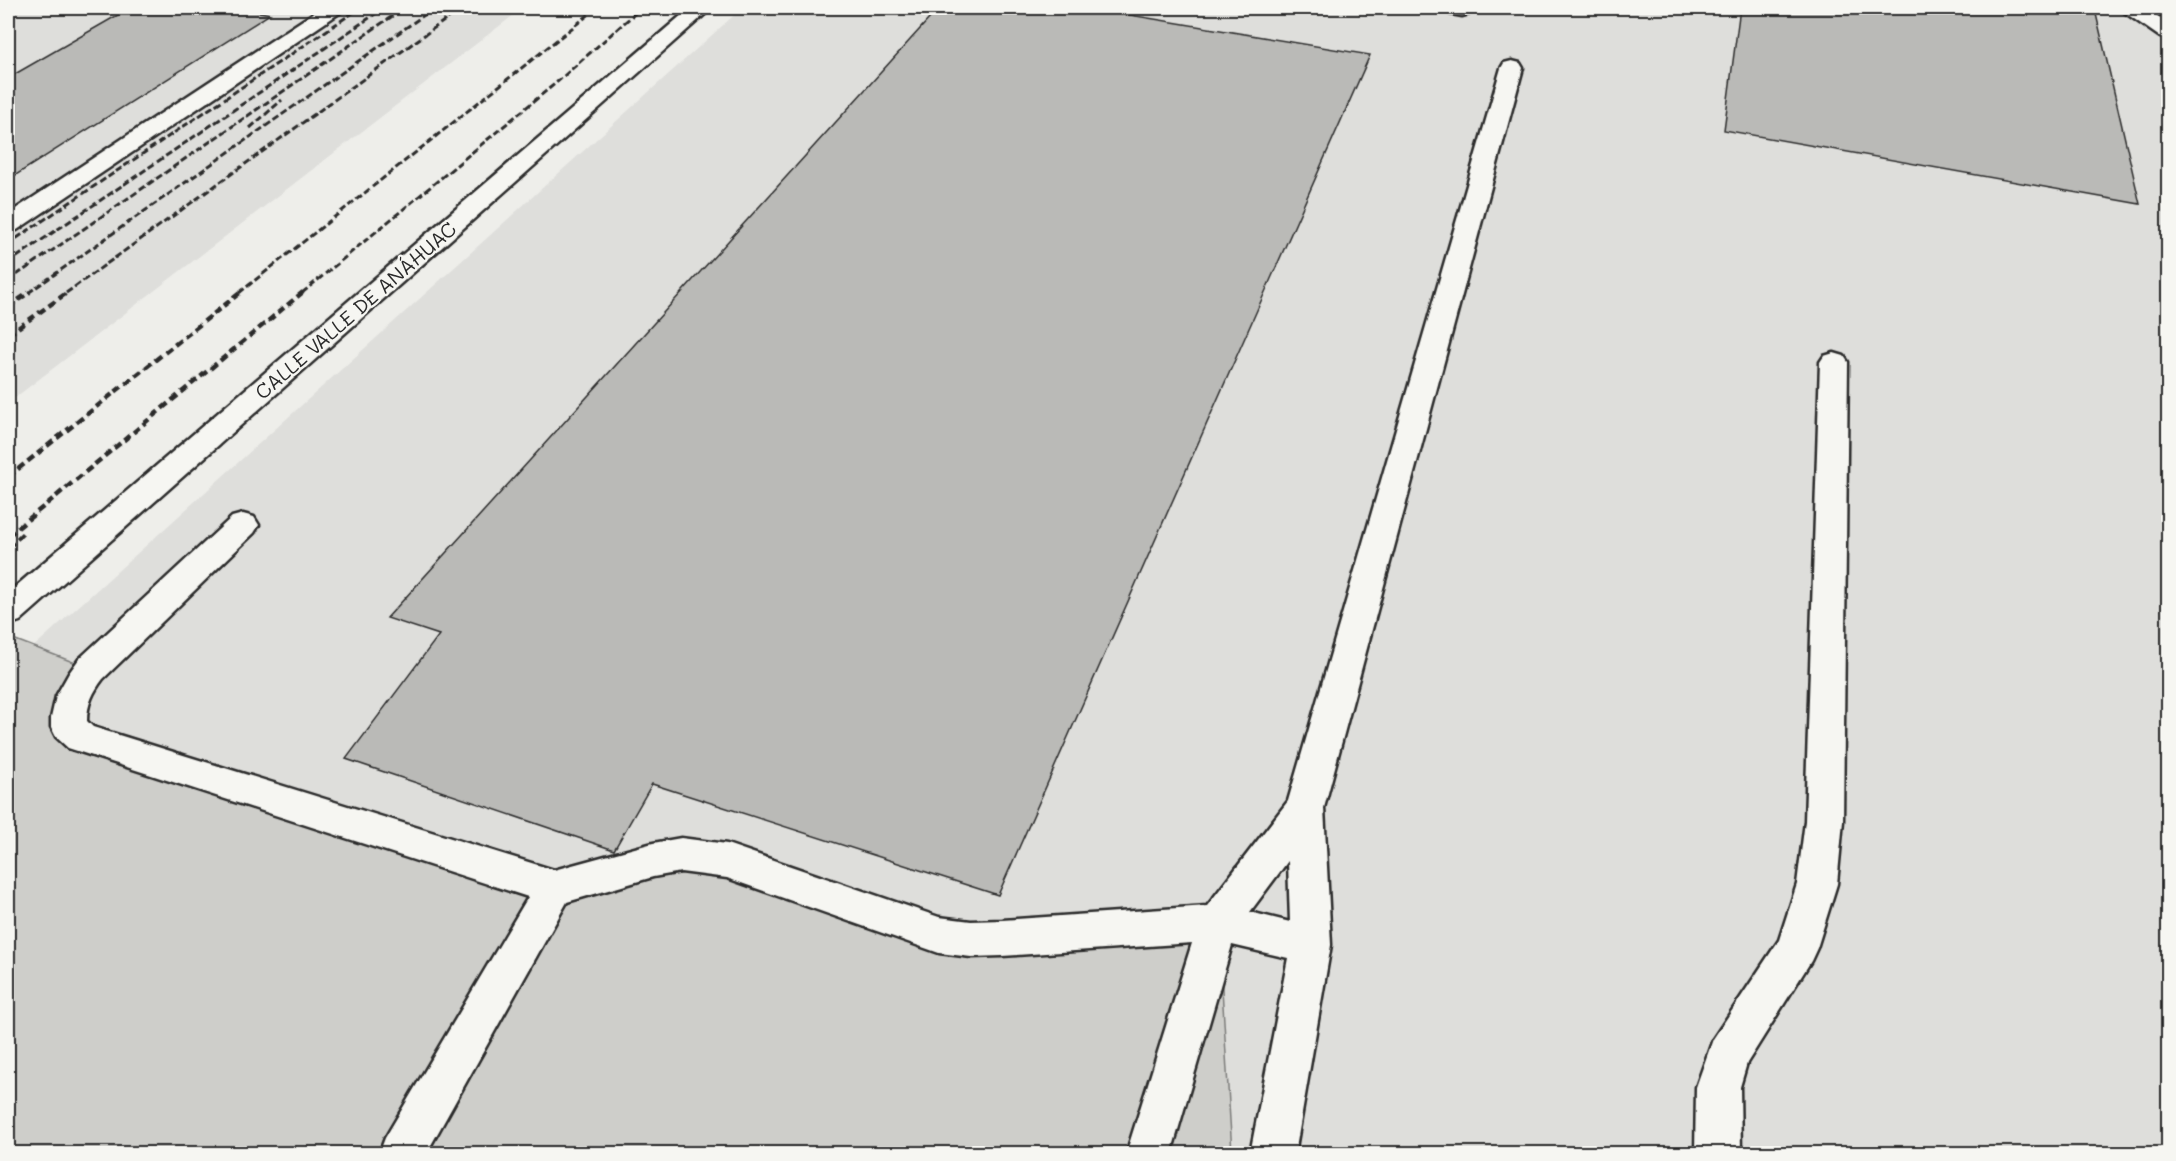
<svg xmlns="http://www.w3.org/2000/svg" width="2176" height="1161" viewBox="0 0 2176 1161" font-family="Mali,sans-serif">
	<rect width="100%" height="100%" fill="#eeeeea"/>
	<filter id="ink" filterUnits="userSpaceOnUse"><feTurbulence type="fractalNoise" baseFrequency=".0167" numOctaves="2"/><feDisplacementMap in="SourceGraphic" scale="12" xChannelSelector="R" yChannelSelector="G"/><feConvolveMatrix kernelMatrix="1 2 1 2 8 2 1 2 1" color-interpolation-filters="sRGB"/></filter>
	<g filter="url(#ink)">
		<g fill="#dededb">
			<path d="M 8,8 L 523,8 L 8,403 Z"/>
			<path d="M 742,8 L 2168,8 L 2168,1153 L 754,1154 L 8,1070 L 8,670 Z"/>
		</g>
		<path fill="#cececa" stroke="#7c7c7a" stroke-width="1.5" d="M 8,637 L 91,669 L 69,727 L 554,888 L 681,855 L 939,935 L 1218,923 L 1232,1153 L 8,1153 Z"/>
		<g fill="#babab7" stroke="#2b2b2b" stroke-width="1.5">
			<path d="M 130,8 L 239,8 L 270,14 L 8,180 L 8,78 Z"/>
			<path d="M 939,8 L 1088,8 L 1370,55 L 998,895 L 652,784 L 614,850 L 346,759 L 439,635 L 387,618 Z"/>
			<path d="M 1740,8 L 2053,8 L 2096,14 L 2140,204 L 1724,130 Z"/>
		</g>
		<g fill="none" stroke-linecap="round" stroke-linejoin="round">
			<g stroke="#2b2b2b" stroke-width="5">
				<g id="minor">
					<path d="M 321,8 L 344,8 L 341,12 L 17,230 L 8,233 L 8,214 Z"/>
					<path d="M 690,8 L 712,8 L 20,621 L 8,625 L 8,593 Z"/>
					<path d="M 1437,8 L 1471,8 L 1473,10 L 1469,14 L 1462,16 L 1440,12 Z"/>
					<path d="M 2121,8 L 2145,8 L 2168,23 L 2168,38 L 2160,37 L 2124,12 Z"/>
					<path d="M 1512,61 L 1520,63 L 1523,68 L 1324,808 L 1331,945 L 1295,1154 L 1250,1154 L 1288,958 L 1232,945 L 1171,1154 L 1126,1154 L 1192,943 L 1002,956 L 971,957 L 939,953 L 727,878 L 681,872 L 653,877 L 567,902 L 426,1154 L 379,1154 L 385,1138 L 528,897 L 68,748 L 56,737 L 51,727 L 51,718 L 56,696 L 69,673 L 79,659 L 232,517 L 243,514 L 254,517 L 259,525 L 254,533 L 103,679 C 93,692 87,704 87,721 L 93,727 L 554,870 L 653,843 L 681,838 L 727,844 L 939,917 L 971,921 L 1002,920 L 1207,906 L 1288,801 L 1501,68 L 1504,63 ZM 1288,861 L 1290,922 L 1250,912 Z"/>
					<path d="M 1834,353 L 1844,356 L 1848,362 L 1843,821 L 1837,884 L 1817,948 L 1811,961 L 1747,1063 L 1740,1087 L 1741,1154 L 1695,1154 L 1696,1087 L 1713,1039 L 1779,940 L 1797,884 L 1805,821 L 1820,362 L 1824,356 Z"/>
				</g>
			</g>
			<use href="#minor" fill="#f6f6f2" fill-rule="evenodd"/>
			<g stroke="#2b2b2b" stroke-width="3" stroke-dasharray="7 3" stroke-linecap="butt">
				<path d="M 250,128 L 282,100"/>
				<path d="M 8,244 L 360,8"/>
				<path d="M 8,263 L 384,8"/>
				<path d="M 8,281 L 404,8"/>
				<path d="M 28,293 L 434,8"/>
				<path d="M 66,293 L 462,8"/>
				<path d="M 239,293 L 597,8"/>
				<path d="M 302,293 L 557,82 L 641,8"/>
			</g>
			<g stroke="#2b2b2b" stroke-width="4.5" stroke-dasharray="8 4.5" stroke-linecap="butt">
				<path d="M 8,307 L 30,292"/>
				<path d="M 8,335 L 68,292"/>
				<path d="M 8,477 L 241,292"/>
				<path d="M 8,536 L 303,292"/>
				<path d="M 8,548 L 24,532"/>
			</g>
		</g>
	</g>
	<g text-anchor="middle" dominant-baseline="central" stroke-width="4.5" stroke-linejoin="round" paint-order="stroke">
		<g font-size="20" fill="#2b2b2b" stroke="#f6f6f2">
			<text transform="translate(355 310) rotate(-41)">CALLE VALLE DE ANÁHUAC</text>
		</g>
	</g>
	<rect width="2176" height="1161" fill="none" stroke="#f6f6f2" stroke-width="30"/>
	<rect x="15" y="15" width="2146" height="1131" fill="none" stroke="#2b2b2b" stroke-width="2" filter="url(#ink)"/>
</svg>
